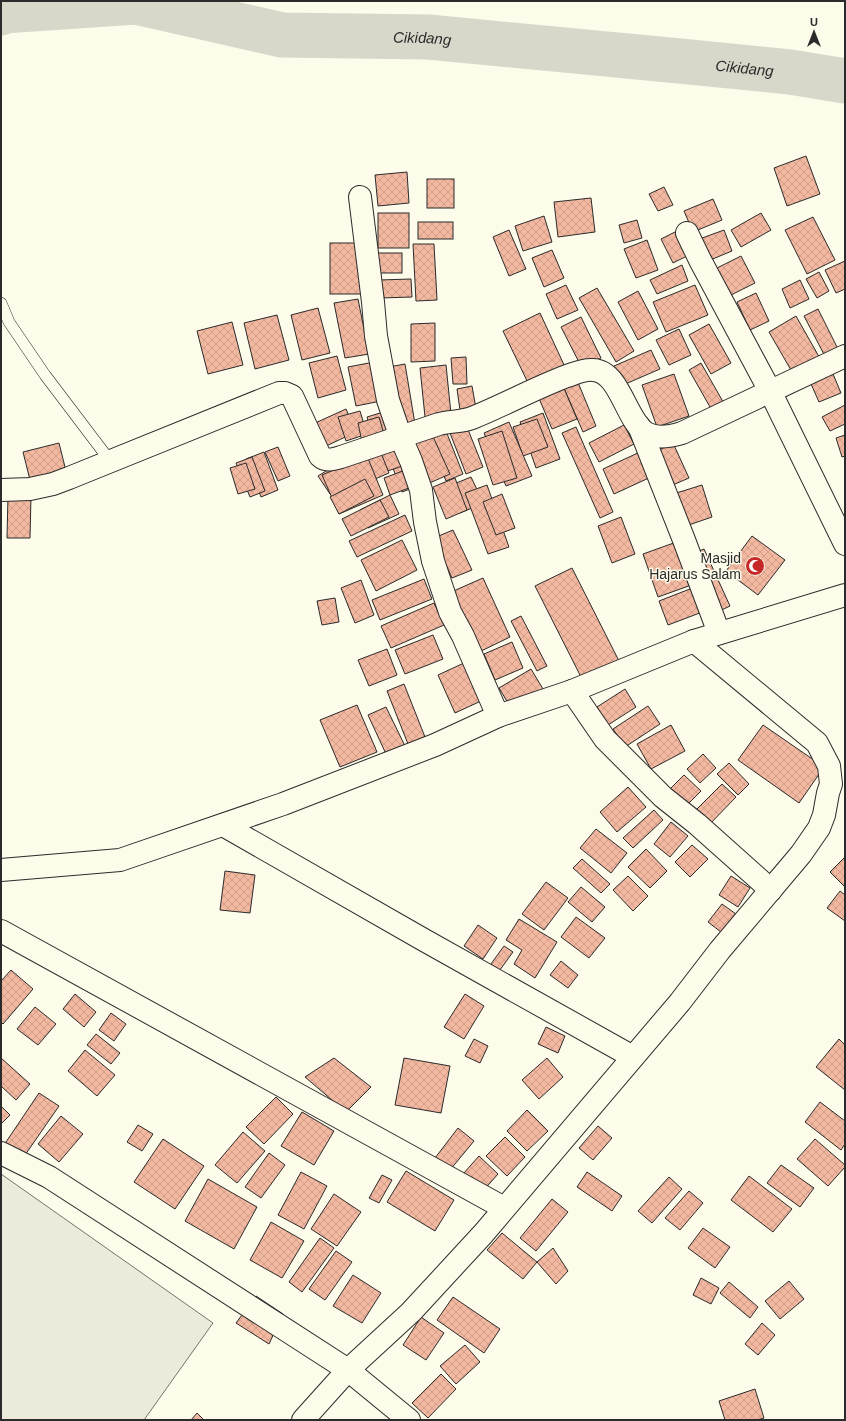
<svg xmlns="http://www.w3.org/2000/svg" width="846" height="1421" viewBox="0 0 846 1421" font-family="Arial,sans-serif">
	<defs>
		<pattern id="building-cross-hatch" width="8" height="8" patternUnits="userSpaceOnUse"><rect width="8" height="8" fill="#f2b8a0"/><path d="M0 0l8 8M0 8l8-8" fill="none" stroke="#d09e8a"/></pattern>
	</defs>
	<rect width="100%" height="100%" fill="#fdfbea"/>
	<path fill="#ecebdb" stroke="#74746e" d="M 1,1174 L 213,1323 L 144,1420 L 1,1420 Z"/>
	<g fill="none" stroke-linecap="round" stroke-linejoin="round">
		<path stroke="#d8d7c9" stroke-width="45" id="s1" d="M 1,13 L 3,11 L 136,2 L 282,35 L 428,37 L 690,62 L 790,72 L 845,81"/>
	</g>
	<g fill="url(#building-cross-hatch)" stroke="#2b2b2b">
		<path d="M 806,156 L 820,194 L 787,206 L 774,168 Z"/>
		<path d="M 407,172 L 409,203 L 378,206 L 375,175 Z"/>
		<rect x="427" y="179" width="27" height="29"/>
		<path d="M 664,187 L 673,205 L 658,211 L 649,194 Z"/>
		<path d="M 591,198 L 595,232 L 558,237 L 554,202 Z"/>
		<path d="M 713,199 L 722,220 L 693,232 L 684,211 Z"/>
		<rect x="378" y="213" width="31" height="35"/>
		<path d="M 761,213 L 771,230 L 741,247 L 731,230 Z"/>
		<path d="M 544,216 L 552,242 L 523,251 L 515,226 Z"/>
		<path d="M 813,217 L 835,260 L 807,274 L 785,230 Z"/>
		<path d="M 637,220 L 642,238 L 624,243 L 619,225 Z"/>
		<rect x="418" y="222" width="35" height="17"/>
		<path d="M 683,228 L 695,252 L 673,263 L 661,239 Z"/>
		<path d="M 509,230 L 526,269 L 509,276 L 493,237 Z"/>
		<path d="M 724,230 L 732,251 L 703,263 L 694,241 Z"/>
		<path d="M 647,240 L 658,270 L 636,278 L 624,249 Z"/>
		<rect x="330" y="243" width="32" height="51"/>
		<path d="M 413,244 L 434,244 L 437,300 L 416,301 Z"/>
		<path d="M 552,250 L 564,278 L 544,287 L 532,258 Z"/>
		<rect x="375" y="253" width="27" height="20"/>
		<path d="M 741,256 L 755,283 L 725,298 L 711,271 Z"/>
		<path d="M 845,261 L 845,289 L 836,293 L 825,270 Z"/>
		<path d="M 682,265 L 688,281 L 657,294 L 650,280 Z"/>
		<path d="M 819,272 L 829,291 L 817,298 L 806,279 Z"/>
		<path d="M 411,279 L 412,297 L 380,298 L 379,280 Z"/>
		<path d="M 800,280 L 809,299 L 790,308 L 782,289 Z"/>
		<path d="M 566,285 L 578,310 L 557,319 L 546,294 Z"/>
		<path d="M 695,285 L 708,315 L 666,332 L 653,302 Z"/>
		<path d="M 597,288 L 634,351 L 616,362 L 579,298 Z"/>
		<path d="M 638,291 L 658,329 L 638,340 L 618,302 Z"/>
		<path d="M 756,293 L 769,321 L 750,330 L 737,302 Z"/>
		<path d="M 358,299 L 369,354 L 345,358 L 334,303 Z"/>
		<path d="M 318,308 L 330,353 L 302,360 L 291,315 Z"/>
		<path d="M 818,309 L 841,355 L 828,362 L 804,316 Z"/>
		<path d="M 540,313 L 565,367 L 529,385 L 503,331 Z"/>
		<path d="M 277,315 L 289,360 L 255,369 L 244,323 Z"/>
		<path d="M 796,316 L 822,362 L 795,377 L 769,332 Z"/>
		<path d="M 581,317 L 601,358 L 582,368 L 561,327 Z"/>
		<path d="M 232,322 L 243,365 L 208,374 L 197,331 Z"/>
		<path d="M 435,323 L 435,361 L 411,362 L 411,324 Z"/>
		<path d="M 709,324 L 731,363 L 711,374 L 689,335 Z"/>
		<path d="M 679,329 L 691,355 L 669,365 L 656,340 Z"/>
		<path d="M 651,350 L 660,369 L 623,385 L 614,366 Z"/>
		<path d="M 337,356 L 346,390 L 318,398 L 309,363 Z"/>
		<path d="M 466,357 L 467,384 L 453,384 L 451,358 Z"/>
		<path d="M 374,362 L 381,401 L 356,406 L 348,367 Z"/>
		<path d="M 701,363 L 726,407 L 714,414 L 689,370 Z"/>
		<path d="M 405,364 L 415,424 L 398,426 L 389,367 Z"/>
		<path d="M 446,365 L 451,414 L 425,417 L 420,368 Z"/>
		<path d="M 674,374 L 689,416 L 657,427 L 642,385 Z"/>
		<path d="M 833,374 L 841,393 L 819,402 L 811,384 Z"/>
		<path d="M 577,380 L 596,426 L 583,432 L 563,386 Z"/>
		<path d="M 472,386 L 477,414 L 461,417 L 457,389 Z"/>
		<path d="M 563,386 L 577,419 L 552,429 L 538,396 Z"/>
		<path d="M 845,405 L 845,424 L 830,431 L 822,417 Z"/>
		<path d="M 346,409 L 356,432 L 324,447 L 313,424 Z"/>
		<path d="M 390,410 L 398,436 L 374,443 L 367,417 Z"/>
		<path d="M 360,411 L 367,434 L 346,441 L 338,417 Z"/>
		<path d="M 543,413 L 560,459 L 536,468 L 520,422 Z"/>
		<path d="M 379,417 L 386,441 L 363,447 L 358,423 Z"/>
		<path d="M 537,419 L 548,447 L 523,456 L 513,427 Z"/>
		<path d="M 465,422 L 483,467 L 466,474 L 448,428 Z"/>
		<path d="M 509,422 L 532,476 L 506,486 L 484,433 Z"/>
		<path d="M 624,425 L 634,444 L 599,462 L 589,443 Z"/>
		<path d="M 444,426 L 463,474 L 446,481 L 427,433 Z"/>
		<path d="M 576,427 L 613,512 L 600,518 L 562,433 Z"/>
		<path d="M 430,430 L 450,474 L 425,485 L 405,441 Z"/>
		<path d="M 502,431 L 517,478 L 493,485 L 478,439 Z"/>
		<path d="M 845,435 L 845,456 L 842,457 L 836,438 Z"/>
		<path d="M 402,441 L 418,486 L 402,492 L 385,447 Z"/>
		<path d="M 59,443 L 66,471 L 30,480 L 23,452 Z"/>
		<path d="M 401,443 L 408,464 L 379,474 L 371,453 Z"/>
		<path d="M 673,443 L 689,478 L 668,487 L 653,453 Z"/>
		<path d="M 278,447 L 290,476 L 278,481 L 265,452 Z"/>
		<path d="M 379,448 L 389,473 L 375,479 L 364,454 Z"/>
		<path d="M 264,452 L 278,490 L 261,497 L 246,459 Z"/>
		<path d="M 640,452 L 651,477 L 614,494 L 603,469 Z"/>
		<path d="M 352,455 L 363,473 L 330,494 L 318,476 Z"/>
		<path d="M 367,456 L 383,495 L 339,514 L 322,475 Z"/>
		<path d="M 252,457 L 265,491 L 250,497 L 236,463 Z"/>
		<path d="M 246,463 L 255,489 L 238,494 L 230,468 Z"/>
		<path d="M 411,468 L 417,485 L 390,495 L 384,478 Z"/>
		<path d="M 471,477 L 483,502 L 482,504 L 460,513 L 449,486 Z"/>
		<path d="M 455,478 L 467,510 L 446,519 L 433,487 Z"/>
		<path d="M 365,479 L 374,496 L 339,514 L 330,497 Z"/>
		<path d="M 487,485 L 509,547 L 488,554 L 465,493 Z"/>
		<path d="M 702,485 L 712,517 L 680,528 L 670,495 Z"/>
		<path d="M 502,494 L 515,528 L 496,535 L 483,502 Z"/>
		<path d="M 8,495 L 31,496 L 30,538 L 7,538 Z"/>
		<path d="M 390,495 L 399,514 L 368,528 L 360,510 Z"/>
		<path d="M 380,500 L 389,517 L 351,536 L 342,519 Z"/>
		<path d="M 405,515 L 412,531 L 357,557 L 349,541 Z"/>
		<path d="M 621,517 L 635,554 L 612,563 L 598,526 Z"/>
		<path d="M 453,530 L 472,570 L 452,578 L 434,538 Z"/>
		<path d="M 752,536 L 785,560 L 758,595 L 726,571 Z"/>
		<path d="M 402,540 L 417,570 L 376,591 L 361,560 Z"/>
		<path d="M 682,540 L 697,583 L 658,597 L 643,554 Z"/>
		<path d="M 704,549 L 730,606 L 715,613 L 692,554 Z"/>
		<path d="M 572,568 L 619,661 L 582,679 L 535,586 Z"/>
		<path d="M 483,578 L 510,637 L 477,653 L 449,593 Z"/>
		<path d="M 424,579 L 432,599 L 380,620 L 372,600 Z"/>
		<path d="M 361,580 L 374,615 L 355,623 L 341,588 Z"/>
		<path d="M 695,587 L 705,611 L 668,625 L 659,601 Z"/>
		<path d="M 335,598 L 339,622 L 322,625 L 317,601 Z"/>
		<path d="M 434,603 L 444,625 L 391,648 L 381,626 Z"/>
		<path d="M 521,616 L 547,666 L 537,671 L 511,621 Z"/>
		<path d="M 433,635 L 443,659 L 405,674 L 395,650 Z"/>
		<path d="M 512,642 L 523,668 L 495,680 L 484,654 Z"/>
		<path d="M 387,649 L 397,675 L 369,686 L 358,660 Z"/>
		<path d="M 464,663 L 481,701 L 455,713 L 438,675 Z"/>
		<path d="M 531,669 L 543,689 L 511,708 L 499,688 Z"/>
		<path d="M 404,684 L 425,737 L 408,744 L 387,691 Z"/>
		<path d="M 625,689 L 636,707 L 608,725 L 597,707 Z"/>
		<path d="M 357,705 L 377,752 L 340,767 L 320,720 Z"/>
		<path d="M 648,706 L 660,724 L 625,747 L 613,729 Z"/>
		<path d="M 386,707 L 405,746 L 386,754 L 368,715 Z"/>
		<path d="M 671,725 L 685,751 L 651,769 L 637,744 Z"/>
		<path d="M 763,725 L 824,767 L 799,803 L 738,760 Z"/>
		<path d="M 703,754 L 716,768 L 700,783 L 687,769 Z"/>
		<path d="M 729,763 L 749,784 L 738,795 L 717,774 Z"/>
		<path d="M 684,775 L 701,791 L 685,807 L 668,791 Z"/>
		<path d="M 722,784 L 736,797 L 706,828 L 692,814 Z"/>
		<path d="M 628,787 L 646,807 L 617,832 L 600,812 Z"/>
		<path d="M 654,810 L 663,820 L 633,848 L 623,838 Z"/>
		<path d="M 671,822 L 688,836 L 670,857 L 654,844 Z"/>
		<path d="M 596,829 L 627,853 L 611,873 L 580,848 Z"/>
		<path d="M 692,845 L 708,859 L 690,877 L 675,862 Z"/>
		<path d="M 646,849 L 667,871 L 650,888 L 628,867 Z"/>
		<path d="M 845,857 L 845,887 L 830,872 Z"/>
		<path d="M 582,859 L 610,884 L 601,893 L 573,868 Z"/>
		<path d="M 225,871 L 255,875 L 250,913 L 220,910 Z"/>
		<path d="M 628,876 L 648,896 L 633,911 L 613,890 Z"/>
		<path d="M 731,876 L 750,888 L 738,907 L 719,895 Z"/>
		<path d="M 546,882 L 568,898 L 544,930 L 522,914 Z"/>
		<path d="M 581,887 L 605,907 L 592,922 L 568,902 Z"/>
		<path d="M 840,891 L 845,895 L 845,921 L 827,908 Z"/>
		<path d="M 722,904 L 736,914 L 721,932 L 708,922 Z"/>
		<path d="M 576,917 L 605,938 L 589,958 L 561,937 Z"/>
		<path d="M 519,919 L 557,942 L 535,978 L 514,964 L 522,950 L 506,940 Z"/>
		<path d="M 478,925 L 497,938 L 483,959 L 464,946 Z"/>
		<path d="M 504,946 L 513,952 L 497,974 L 488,968 Z"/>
		<path d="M 561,961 L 578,975 L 568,988 L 550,975 Z"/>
		<path d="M 11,970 L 33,989 L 3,1024 L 1,1022 L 1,981 Z"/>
		<path d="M 75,994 L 96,1012 L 84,1027 L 63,1009 Z"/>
		<path d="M 465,994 L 484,1006 L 464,1039 L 444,1027 Z"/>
		<path d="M 35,1007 L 56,1024 L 38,1045 L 17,1029 Z"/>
		<path d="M 111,1013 L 126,1024 L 114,1041 L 99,1030 Z"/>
		<path d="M 546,1027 L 565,1036 L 558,1053 L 538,1044 Z"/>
		<path d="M 96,1034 L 120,1053 L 111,1064 L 87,1045 Z"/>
		<path d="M 474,1039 L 488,1046 L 480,1063 L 465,1056 Z"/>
		<path d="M 839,1039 L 845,1045 L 845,1090 L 816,1067 Z"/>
		<path d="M 85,1050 L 115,1075 L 97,1096 L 68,1071 Z"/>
		<path d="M 1,1058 L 30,1084 L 16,1100 L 1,1086 Z"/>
		<path d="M 334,1058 L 371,1087 L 346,1112 L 305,1077 Z"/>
		<path d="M 404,1058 L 450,1066 L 441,1113 L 395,1105 Z"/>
		<path d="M 547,1058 L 563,1077 L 539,1099 L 522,1080 Z"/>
		<path d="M 39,1093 L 59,1106 L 23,1158 L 4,1145 Z"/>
		<path d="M 276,1097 L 293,1114 L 264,1144 L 246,1127 Z"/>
		<path d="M 820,1102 L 845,1121 L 845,1144 L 841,1150 L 805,1122 Z"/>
		<path d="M 1,1106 L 10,1115 L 1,1124 Z"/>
		<path d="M 527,1110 L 548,1131 L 527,1151 L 507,1131 Z"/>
		<path d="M 302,1112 L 334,1131 L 314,1165 L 281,1146 Z"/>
		<path d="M 61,1116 L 83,1134 L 59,1162 L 38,1144 Z"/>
		<path d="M 138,1125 L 153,1134 L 142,1151 L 127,1142 Z"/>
		<path d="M 598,1126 L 612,1138 L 593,1160 L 579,1148 Z"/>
		<path d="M 458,1128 L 474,1141 L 450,1170 L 435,1158 Z"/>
		<path d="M 243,1132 L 265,1151 L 237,1183 L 215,1165 Z"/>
		<path d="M 505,1137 L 525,1157 L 507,1176 L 486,1156 Z"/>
		<path d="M 163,1139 L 204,1166 L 175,1209 L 134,1182 Z"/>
		<path d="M 815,1139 L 845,1165 L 845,1167 L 828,1186 L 797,1159 Z"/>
		<path d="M 269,1153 L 285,1165 L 261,1198 L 245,1187 Z"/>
		<path d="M 479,1156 L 498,1174 L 482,1192 L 463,1174 Z"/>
		<path d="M 781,1165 L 814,1188 L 800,1207 L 767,1183 Z"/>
		<path d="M 406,1171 L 454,1200 L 435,1231 L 387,1202 Z"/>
		<path d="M 301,1172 L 327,1186 L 304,1229 L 278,1215 Z"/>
		<path d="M 587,1172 L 622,1196 L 612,1211 L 577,1187 Z"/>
		<path d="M 382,1175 L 392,1180 L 379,1203 L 369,1198 Z"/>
		<path d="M 749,1176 L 792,1209 L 773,1232 L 731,1200 Z"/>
		<path d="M 669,1177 L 682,1189 L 652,1223 L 638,1211 Z"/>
		<path d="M 208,1179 L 257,1207 L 234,1249 L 185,1221 Z"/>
		<path d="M 689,1191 L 703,1203 L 680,1230 L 665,1218 Z"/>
		<path d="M 334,1194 L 361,1212 L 337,1246 L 311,1229 Z"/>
		<path d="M 552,1199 L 568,1212 L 536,1251 L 520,1238 Z"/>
		<path d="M 271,1222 L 304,1241 L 282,1278 L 250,1260 Z"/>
		<path d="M 703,1228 L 730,1247 L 715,1268 L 688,1248 Z"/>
		<path d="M 502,1233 L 537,1262 L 523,1279 L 487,1250 Z"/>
		<path d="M 320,1238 L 334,1248 L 302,1292 L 289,1282 Z"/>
		<path d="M 553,1248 L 568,1271 L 556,1284 L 537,1262 Z"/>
		<path d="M 336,1251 L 352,1262 L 325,1300 L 309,1289 Z"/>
		<path d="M 353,1275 L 381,1293 L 362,1323 L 333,1306 Z"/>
		<path d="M 701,1278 L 719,1288 L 711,1304 L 693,1295 Z"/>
		<path d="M 789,1281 L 804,1299 L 780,1319 L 765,1301 Z"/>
		<path d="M 729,1282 L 758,1307 L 750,1318 L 720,1293 Z"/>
		<path d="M 256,1296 L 283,1314 L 269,1344 L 236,1323 Z"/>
		<path d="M 453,1297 L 500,1329 L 484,1353 L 437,1320 Z"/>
		<path d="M 421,1317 L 444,1333 L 426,1360 L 403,1345 Z"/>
		<path d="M 762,1323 L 775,1335 L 758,1355 L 745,1344 Z"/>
		<path d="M 465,1345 L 480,1362 L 456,1384 L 440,1366 Z"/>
		<path d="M 441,1374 L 456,1389 L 428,1418 L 412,1403 Z"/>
		<path d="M 755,1389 L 764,1418 L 757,1420 L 725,1420 L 719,1401 Z"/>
		<path d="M 197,1413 L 204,1420 L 191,1420 Z"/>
	</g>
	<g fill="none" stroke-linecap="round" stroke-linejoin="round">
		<g stroke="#2b2b2b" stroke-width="12">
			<path id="lane" d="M 1,303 L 9,322 L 45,375 L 111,462"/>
		</g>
		<g stroke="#2b2b2b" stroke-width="24">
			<g id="street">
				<path d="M 360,197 L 373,302 L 376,336 L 388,400 L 401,438 L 411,461 L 421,490 L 425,522 L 433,561 L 450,612 L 463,636 L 498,716"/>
				<path d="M 687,233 L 700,260 L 770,391 L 845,544"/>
				<path d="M 639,426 L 684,540 L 719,633"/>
				<path d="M 1,490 L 30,489 L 53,484 L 69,478 L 279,393 L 285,393 L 292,396 L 320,456 C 326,462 334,459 341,457 C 374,446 407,435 439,424 C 450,421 462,422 472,418 C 504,405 535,388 567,376 C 576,373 584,369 593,370 C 620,371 626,421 646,433 C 656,439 672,436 682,433 L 845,356"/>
				<path d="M 572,691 L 605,739 L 663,797 L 697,824 L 771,890"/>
				<path d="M 223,825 L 424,940 L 633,1057"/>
				<path d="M 1,870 L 120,860 L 283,804 L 435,745 L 498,716 L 572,691 L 694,641 L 845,595"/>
				<path d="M 1,931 L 504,1208"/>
				<path d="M 1,1153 L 49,1177 L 348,1370 L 409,1420"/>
				<path d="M 303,1420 L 348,1370 L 411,1312 L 483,1234 L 680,1002 L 720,950 L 801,854 L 819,828 L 824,815 L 828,793 L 831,784 L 829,766 L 817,743 L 694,641"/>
			</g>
		</g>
		<use href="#lane" stroke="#fdfbea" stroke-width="11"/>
		<use href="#street" stroke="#fdfbea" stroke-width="22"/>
	</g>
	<defs>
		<g id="mosque-disc" transform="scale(1)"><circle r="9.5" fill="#c62828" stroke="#fdfbea"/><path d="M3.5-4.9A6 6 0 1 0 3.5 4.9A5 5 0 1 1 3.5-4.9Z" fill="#fff"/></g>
	</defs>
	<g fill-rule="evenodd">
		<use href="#mosque-disc" x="755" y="566"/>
	</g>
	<g text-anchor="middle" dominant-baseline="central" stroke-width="3" stroke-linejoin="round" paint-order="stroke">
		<g font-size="14" fill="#2b2b2b" stroke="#fdfbea" text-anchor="end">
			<text x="741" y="558">Masjid<tspan x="741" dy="16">Hajarus Salam</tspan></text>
		</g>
		<g font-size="15" font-style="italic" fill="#2b2b2b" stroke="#fdfbea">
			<text stroke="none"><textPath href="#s1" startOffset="426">Cikidang</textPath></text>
			<text stroke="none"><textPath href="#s1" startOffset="750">Cikidang</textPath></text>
		</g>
	</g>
	<rect width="846" height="1421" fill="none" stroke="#2b2b2b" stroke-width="4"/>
	<g transform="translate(814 32)" stroke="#fdfbea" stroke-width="3" paint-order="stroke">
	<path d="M0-3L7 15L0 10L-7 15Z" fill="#2b2b2b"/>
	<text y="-6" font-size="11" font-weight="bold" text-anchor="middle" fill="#2b2b2b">U</text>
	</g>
</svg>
